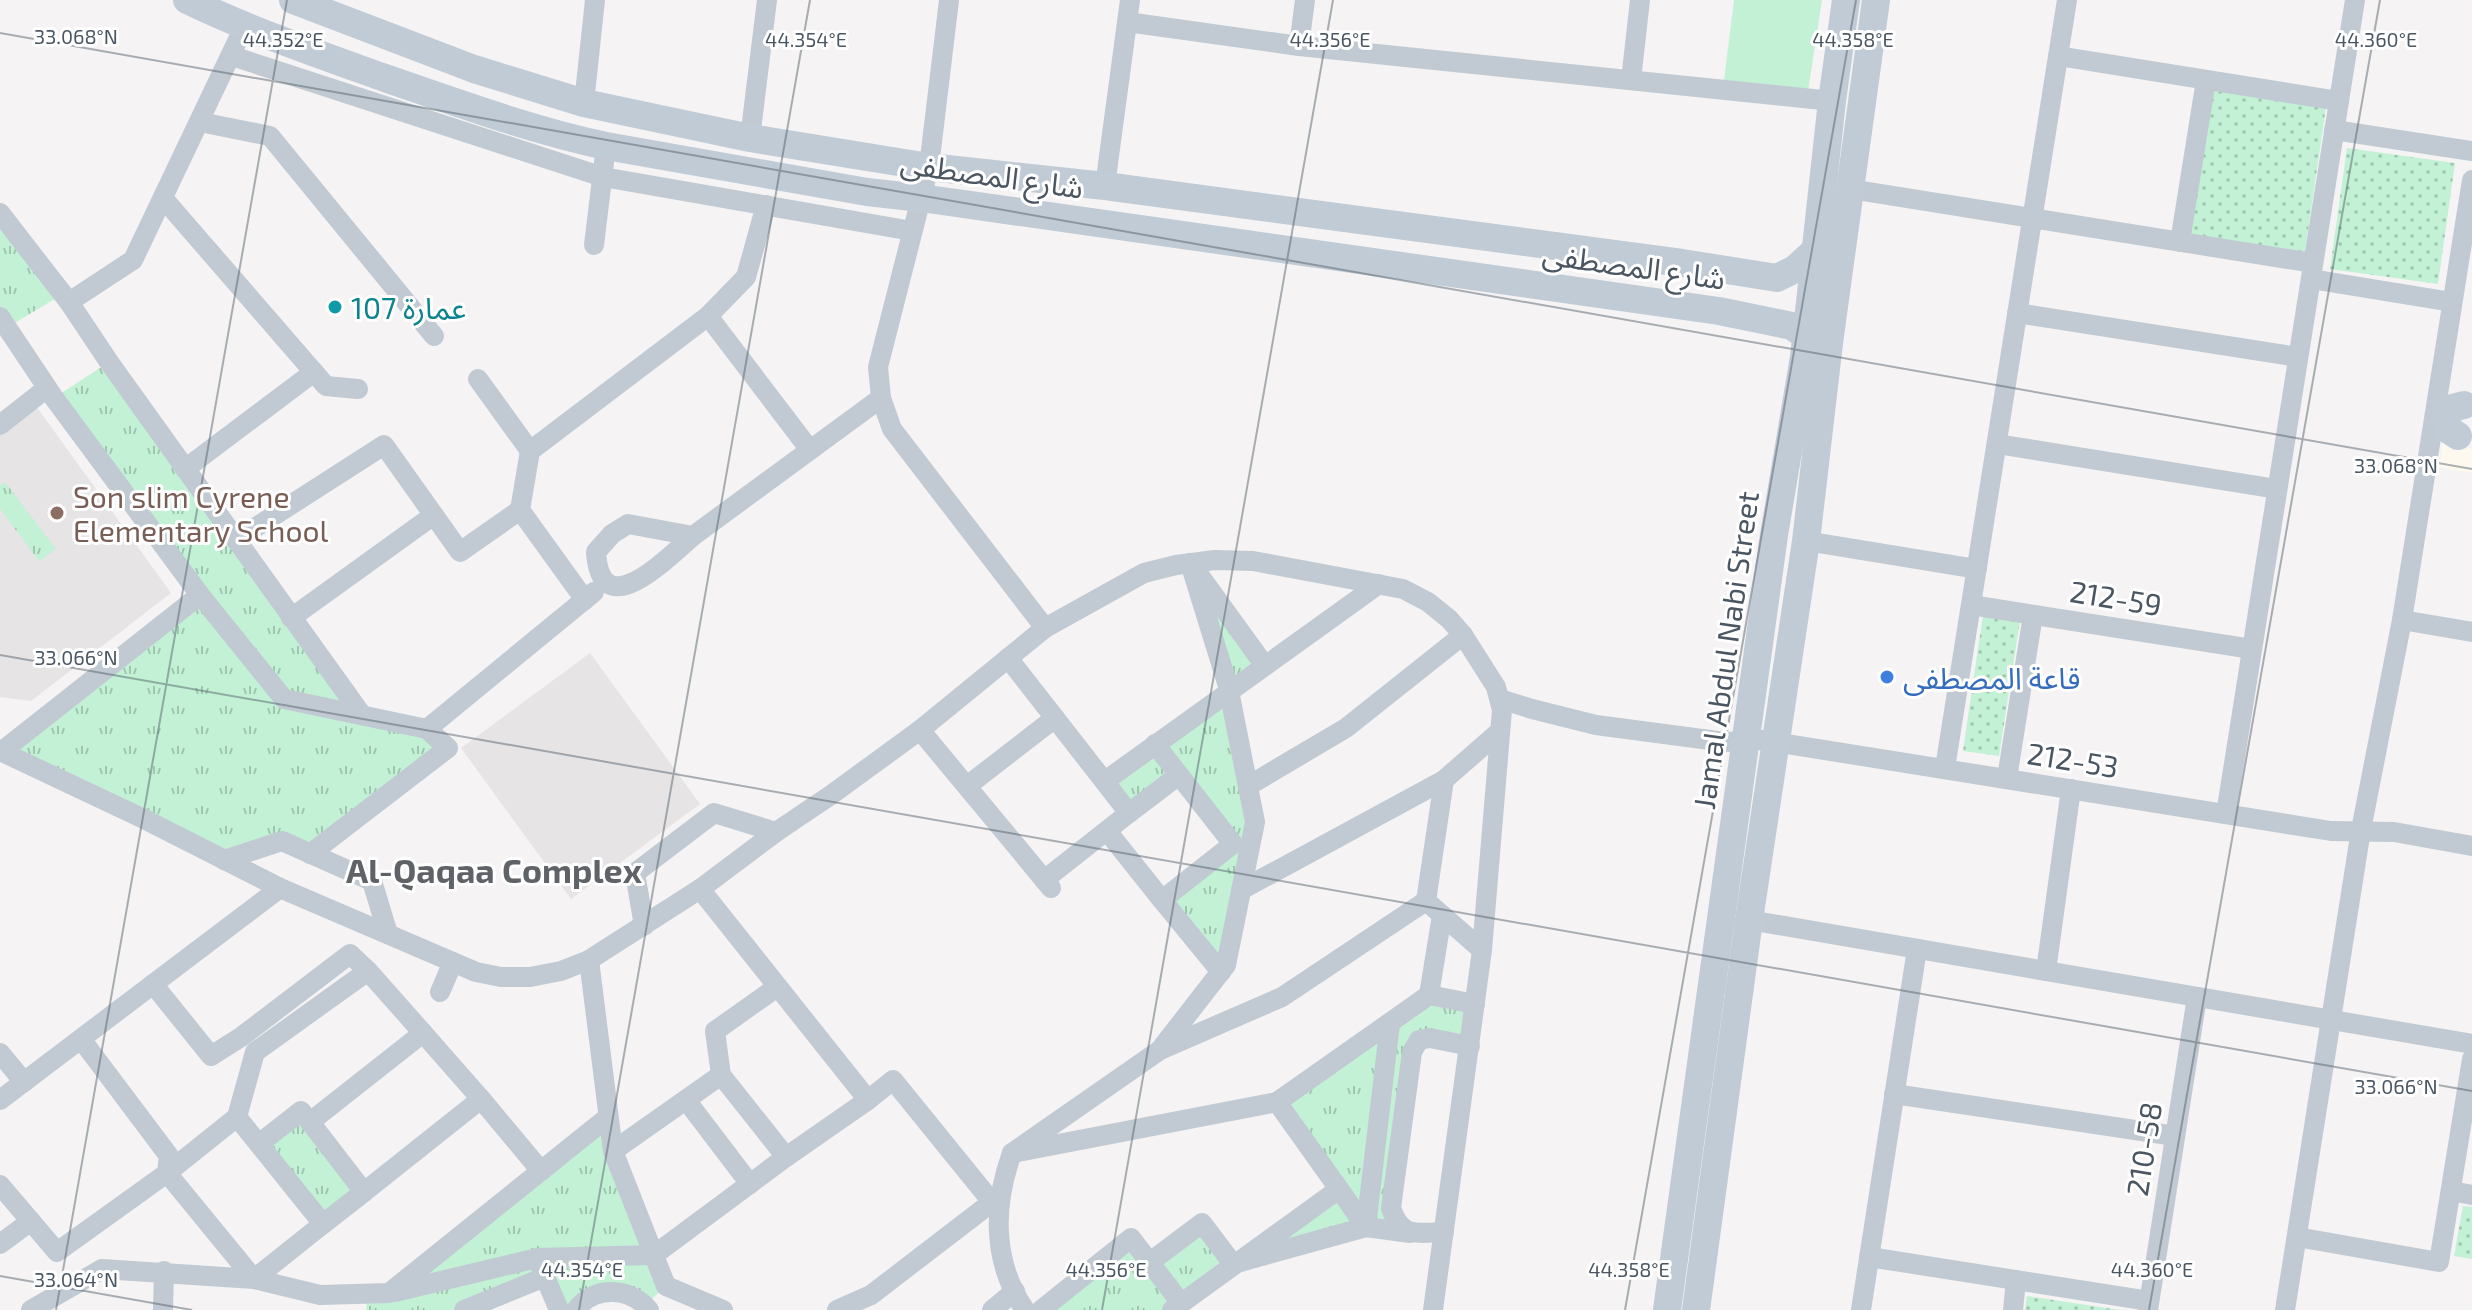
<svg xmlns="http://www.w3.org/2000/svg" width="2472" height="1310" viewBox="0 0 2472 1310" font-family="'Exo 2','Noto Sans Arabic',sans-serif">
	<defs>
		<pattern id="grass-tufts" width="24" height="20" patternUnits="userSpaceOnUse" patternTransform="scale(2)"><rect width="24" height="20" fill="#c3f1d5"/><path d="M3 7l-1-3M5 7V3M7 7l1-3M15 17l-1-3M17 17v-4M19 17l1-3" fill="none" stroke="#a0c6b0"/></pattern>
		<pattern id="garden-dots" width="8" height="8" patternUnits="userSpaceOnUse" patternTransform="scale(2)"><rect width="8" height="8" fill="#c3f1d5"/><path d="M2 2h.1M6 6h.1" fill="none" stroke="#a0c6b0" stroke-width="1.8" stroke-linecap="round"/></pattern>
	</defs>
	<rect width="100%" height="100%" fill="#f5f3f3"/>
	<path fill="#fdf9ef" d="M 2443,443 L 2472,448 L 2472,473 L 2439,467 Z"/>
	<g fill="#e6e4e5">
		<path d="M 36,406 L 171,593 L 31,701 L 0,697 L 0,434 Z"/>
		<path d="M 590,653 L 700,804 L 571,899 L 461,748 Z"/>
	</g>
	<g fill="url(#grass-tufts)">
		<path d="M 0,213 L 63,294 L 8,327 L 0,317 Z"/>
		<path d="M 109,362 L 362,715 L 427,729 L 448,748 L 310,854 L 281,841 L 224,860 L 1,752 L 200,595 L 54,398 Z"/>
		<path d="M 5,482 L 56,549 L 39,561 L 0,509 L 0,485 Z"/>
		<path d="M 1190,563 L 1265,666 L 1229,692 L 1254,828 L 1226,965 L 1162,900 L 1233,844 L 1179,775 L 1129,813 L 1105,781 L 1229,692 Z"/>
		<path d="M 1429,995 L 1475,1004 L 1470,1046 L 1419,1040 L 1396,1223 L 1366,1227 L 1233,1264 L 1172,1310 L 1041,1310 L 1131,1238 L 1150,1262 L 1202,1223 L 1232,1263 L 1338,1189 L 1277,1102 Z"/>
		<path d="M 301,1111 L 364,1192 L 323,1224 L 260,1143 Z"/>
		<path d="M 608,1117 L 666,1286 L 645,1305 L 616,1291 L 559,1310 L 545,1277 L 464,1310 L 366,1310 L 368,1294 L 389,1293 Z"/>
	</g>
	<path fill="#c3f1d5" d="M 1734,0 L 1822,0 L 1808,91 L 1724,80 Z"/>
	<g fill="url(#garden-dots)">
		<path d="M 2212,90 L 2326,107 L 2305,252 L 2190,235 Z"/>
		<path d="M 2347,148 L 2455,163 L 2438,284 L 2330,269 Z"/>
		<path d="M 1983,615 L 2020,621 L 1999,756 L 1963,751 Z"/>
		<path d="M 2463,1206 L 2472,1207 L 2472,1259 L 2454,1256 Z"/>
		<path d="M 2027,1296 L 2120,1310 L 2025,1310 Z"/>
	</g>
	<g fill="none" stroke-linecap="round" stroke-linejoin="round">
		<g stroke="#c1cad2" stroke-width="20">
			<path d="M 949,0 L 929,167 L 878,367 L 881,398 L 892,429 L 1045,628"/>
			<path d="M 1127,22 L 1299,46 L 1832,101"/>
			<path d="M 1299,46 L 1305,0"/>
			<path d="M 232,56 L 603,177 L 912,231"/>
			<path d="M 2058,56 L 2339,101"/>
			<path d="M 1631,80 L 1640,0"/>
			<path d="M 584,103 L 595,0"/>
			<path d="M 200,122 L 270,136 L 434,336"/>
			<path d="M 2334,130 L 2472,151"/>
			<path d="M 750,138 L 767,0"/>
			<path d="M 1105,186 L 1130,0"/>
			<path d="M 1850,189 L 2313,263"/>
			<path d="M 163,198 L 326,386 L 358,389"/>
			<path d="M 0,213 L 69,302 L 109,362 L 362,715"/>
			<path d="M 2180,242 L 2206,80"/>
			<path d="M 594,245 L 606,146"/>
			<path d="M 2311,279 L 2452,302"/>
			<path d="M 69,302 L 133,260 L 244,27"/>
			<path d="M 2017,313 L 2298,357"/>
			<path d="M 708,316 L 746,277 L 766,205"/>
			<path d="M 0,317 L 54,398 L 200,595"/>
			<path d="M 478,379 L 530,451"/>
			<path d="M 0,425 L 47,388"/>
			<path d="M 1997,444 L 2277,489"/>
			<path d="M 185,469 L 314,372"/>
			<path d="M 693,536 C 668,557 601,628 596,552 L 612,534 L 628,524 L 693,536 L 881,398"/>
			<path d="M 236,540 L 384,445 L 460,552 L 520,510"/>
			<path d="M 1806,541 L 1977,569"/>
			<path d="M 1200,576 L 1265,666 L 1379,584"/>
			<path d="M 585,600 L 520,510 L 530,451 L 708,316 L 810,450"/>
			<path d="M 1971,605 L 2252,649"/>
			<path d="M 291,618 L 434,515"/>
			<path d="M 2402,620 L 2472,632"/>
			<path d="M 1008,658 L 1129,813 L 1044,880"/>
			<path d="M 1500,699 L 1532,709 L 1596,725 L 1725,742 L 1762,740 L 2331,831 L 2394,832 L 2472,846"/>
			<path d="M 427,729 L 594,592"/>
			<path d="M 920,730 L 1051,888"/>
			<path d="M 0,751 L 144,819 L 280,888 L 476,972 L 501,977 L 530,977 L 561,971 L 589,960 L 700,889 L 776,832 L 831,795 L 920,730 L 1045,628 L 1144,573 L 1176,565 L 1215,560 L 1253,561 L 1403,589 L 1428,602 L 1449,619 L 1463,635 L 1496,687 L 1502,710 L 1482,950 L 1433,1310"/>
			<path d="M 1,752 L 200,595 L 284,699 L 427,729 L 448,748 L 310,854"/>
			<path d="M 1945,768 L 2067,0"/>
			<path d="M 2007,778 L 2033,615"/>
			<path d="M 1105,781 L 1265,666"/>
			<path d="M 967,786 L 1055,718"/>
			<path d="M 1248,786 L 1346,728 L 1463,635"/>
			<path d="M 1129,813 L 1179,775 L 1155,744"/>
			<path d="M 2226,814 L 2355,0"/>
			<path d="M 1107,831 L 1162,900 L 1233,844 L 1179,775"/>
			<path d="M 224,860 L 282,841 L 372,881 L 388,934"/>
			<path d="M 700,889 L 868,1100 L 893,1080 L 992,1202"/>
			<path d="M 1241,890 L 1444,780"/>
			<path d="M 1162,900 L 1221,972"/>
			<path d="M 1442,915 L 1429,995 L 1475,1004"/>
			<path d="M 1749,920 L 2472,1044"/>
			<path d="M 644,926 L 635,873 L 714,813 L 776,832"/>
			<path d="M 1482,950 L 1426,901 L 1444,780 L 1500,731"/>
			<path d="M 589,960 L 613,1151 L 666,1286 L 723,1310"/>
			<path d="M 2046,971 L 2071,789"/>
			<path d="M 153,984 L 211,1056 L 241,1037 L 350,954 L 368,971"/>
			<path d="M 777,987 L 715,1031 L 721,1075 L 786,1157 L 868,1100"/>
			<path d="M 440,992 L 453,962"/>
			<path d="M 81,1039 L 169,1156 L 167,1173"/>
			<path d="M 1163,1046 L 1226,965 L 1255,822 L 1228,686 L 1190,563"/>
			<path d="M 0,1053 L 24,1082"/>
			<path d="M 1894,1094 L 2175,1136"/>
			<path d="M 481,1099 L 541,1171"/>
			<path d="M 0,1100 L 280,888"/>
			<path d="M 686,1100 L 750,1184"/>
			<path d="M 1277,1102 L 1012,1153 L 1160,1050 L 1282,997 L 1426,901"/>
			<path d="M 237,1117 L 255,1052 L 368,971 L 423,1033"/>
			<path d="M 310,1122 L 423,1033 L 481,1099 L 364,1192"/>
			<path d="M 260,1143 L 301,1111 L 310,1122 L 364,1192 L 323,1224"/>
			<path d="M 613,1151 L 721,1075"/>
			<path d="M 1012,1153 C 993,1205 992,1262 1025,1310"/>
			<path d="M 0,1185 L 57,1252 L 167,1173 L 254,1279 L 320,1295 L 389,1293 L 608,1117"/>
			<path d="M 2451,1191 L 2472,1195"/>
			<path d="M 1444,1232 C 1416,1233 1401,1238 1391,1208 L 1412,1052 L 1419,1040 L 1430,1038 L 1470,1046"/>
			<path d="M 1410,1233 L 1366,1227 L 1277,1102 L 1429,995"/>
			<path d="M 2297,1237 L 2439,1262 L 2472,1059"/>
			<path d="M 0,1244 L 31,1221"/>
			<path d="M 1869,1257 L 2149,1301"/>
			<path d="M 1150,1262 L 1202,1223 L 1233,1264 L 1366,1227 L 1390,1023"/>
			<path d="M 545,1277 L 559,1310"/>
			<path d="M 395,1292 L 537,1258 L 654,1255 L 786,1157"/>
			<path d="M 31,1310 L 102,1269 L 254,1279 L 323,1224 L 237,1117 L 167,1173"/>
			<path d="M 163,1310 L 164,1271"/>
			<path d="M 464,1310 L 545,1277 L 537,1258"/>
			<path d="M 576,1310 C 594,1285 630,1287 649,1310"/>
			<path d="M 837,1310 L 871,1295 L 1000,1196"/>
			<path d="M 992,1310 L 1015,1291"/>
			<path d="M 1041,1310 L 1131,1238 L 1181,1303"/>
			<path d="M 1172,1310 L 1339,1189"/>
			<path d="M 1861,1310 L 1917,949"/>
			<path d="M 2013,1310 L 2016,1280"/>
			<path d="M 2148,1310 L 2197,997"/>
			<path d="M 2285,1310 L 2361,830 L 2402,620 L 2472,180"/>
		</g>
		<g stroke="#c1cbd6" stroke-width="28">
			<path d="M 187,0 C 251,31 318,54 385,78 C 458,103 531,130 606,146 L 867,192 L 921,198 L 1719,311 L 1792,326 L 1806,336 L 1829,343"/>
			<path d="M 293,0 L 474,69 L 584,103 L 750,138 L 929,167 L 1105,186 L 1682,263 L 1777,278 L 1795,269 L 1816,250"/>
			<path d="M 2458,436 L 2449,430 L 2446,417 L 2452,408 L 2464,405"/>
			<path d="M 1667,1310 L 1774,535 L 1804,357 L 1832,101 L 1846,0"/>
			<path d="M 1696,1310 L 1749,920 L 1806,541 L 1829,343 L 1876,0"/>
		</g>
	</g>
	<path fill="none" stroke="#4a5661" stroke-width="2" stroke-opacity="0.45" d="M 0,33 L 2472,469M 0,655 L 2472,1091M 0,1276 L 192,1310M 56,1310 L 287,0M 579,1310 L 810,0M 1102,1310 L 1333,0M 1625,1310 L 1856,0M 2149,1310 L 2380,0"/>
	<circle fill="#0f9aa8" stroke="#fff" stroke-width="3" cx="335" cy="307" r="8"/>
	<circle fill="#8d6e63" stroke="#fff" stroke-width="3" cx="57" cy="513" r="8"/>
	<circle fill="#3f7fe0" stroke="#fff" stroke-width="3" cx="1887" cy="677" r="8"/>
	<g text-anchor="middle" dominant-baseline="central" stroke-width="6" stroke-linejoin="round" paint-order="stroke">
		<g font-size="30" fill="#4a5661" stroke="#fff">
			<text transform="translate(992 174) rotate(8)">شارع المصطفى</text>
			<text transform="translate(1634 265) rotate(8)">شارع المصطفى</text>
			<text transform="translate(2116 597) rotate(9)">212-59</text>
			<text transform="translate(1725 650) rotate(-82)">Jamal Abdul Nabi Street</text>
			<text transform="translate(2073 759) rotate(9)">212-53</text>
			<text transform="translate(2143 1149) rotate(-81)">210-58</text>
		</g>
		<g font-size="30" fill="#0d838f" stroke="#fff" text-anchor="start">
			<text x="351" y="307">عمارة 107</text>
		</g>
		<g font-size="30" fill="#785e54" stroke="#fff" text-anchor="start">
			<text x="73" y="496">Son slim Cyrene<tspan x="73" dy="34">Elementary School</tspan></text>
		</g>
		<g font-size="30" fill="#366cbe" stroke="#fff" text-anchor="start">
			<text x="1903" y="677">قاعة المصطفى</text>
		</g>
		<g font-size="34" font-weight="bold" fill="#5f6368" stroke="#fff">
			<text x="494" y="869">Al-Qaqaa Complex</text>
		</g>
	</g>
	<g font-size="20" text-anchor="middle" fill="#4a5661" stroke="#fff" stroke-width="6" stroke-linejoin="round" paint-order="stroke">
		<text x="76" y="44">33.068°N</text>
		<text x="283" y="47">44.352°E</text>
		<text x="806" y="47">44.354°E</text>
		<text x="1330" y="47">44.356°E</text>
		<text x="1853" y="47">44.358°E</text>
		<text x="2376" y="47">44.360°E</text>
		<text x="2396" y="473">33.068°N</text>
		<text x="76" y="665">33.066°N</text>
		<text x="2396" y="1094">33.066°N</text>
		<text x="582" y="1277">44.354°E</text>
		<text x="1106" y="1277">44.356°E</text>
		<text x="1629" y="1277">44.358°E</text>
		<text x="2152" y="1277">44.360°E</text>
		<text x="76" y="1287">33.064°N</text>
	</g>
</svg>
